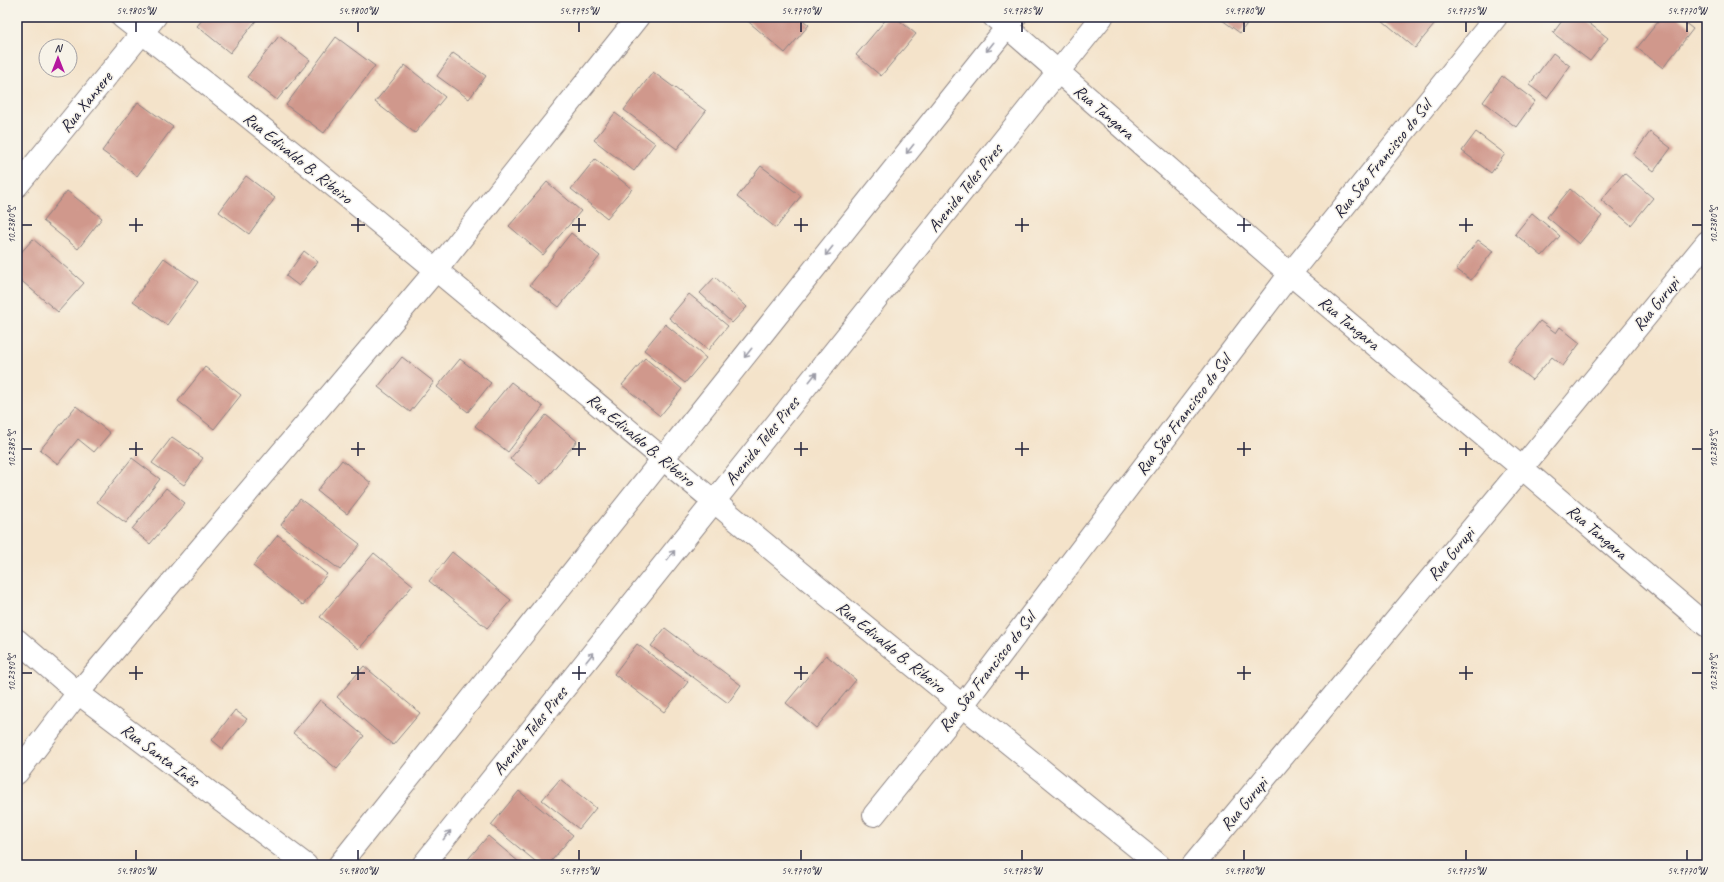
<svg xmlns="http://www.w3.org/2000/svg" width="1724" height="882" viewBox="0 0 1724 882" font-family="Caveat,sans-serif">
	<rect width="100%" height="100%" fill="#f7f3e8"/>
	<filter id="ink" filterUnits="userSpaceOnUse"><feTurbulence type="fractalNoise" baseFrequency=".025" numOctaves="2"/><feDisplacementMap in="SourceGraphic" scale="8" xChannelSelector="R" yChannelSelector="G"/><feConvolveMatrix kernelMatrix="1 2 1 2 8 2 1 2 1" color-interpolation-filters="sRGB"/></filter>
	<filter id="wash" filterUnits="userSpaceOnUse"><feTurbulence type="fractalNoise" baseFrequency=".012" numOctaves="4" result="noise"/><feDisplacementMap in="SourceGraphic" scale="16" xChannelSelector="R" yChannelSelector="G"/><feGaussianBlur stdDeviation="0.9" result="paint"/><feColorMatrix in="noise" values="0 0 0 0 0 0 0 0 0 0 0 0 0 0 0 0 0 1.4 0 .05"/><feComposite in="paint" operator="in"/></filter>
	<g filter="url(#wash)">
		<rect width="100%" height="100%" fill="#f4e3ca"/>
		<g id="blocks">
			<g fill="#d0988c">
				<path d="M 205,17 L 259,17 L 230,53 L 197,26 Z"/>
				<path d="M 743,17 L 799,17 L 809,25 L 785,53 Z"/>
				<path d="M 888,17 L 895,17 L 916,34 L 881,76 L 856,55 Z"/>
				<path d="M 1218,17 L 1252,17 L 1240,33 Z"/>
				<path d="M 1384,17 L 1437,17 L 1439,19 L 1415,48 L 1382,20 Z"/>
				<path d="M 1565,17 L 1581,17 L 1608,38 L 1590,61 L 1553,33 Z"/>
				<path d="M 1662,17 L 1678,17 L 1693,29 L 1663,68 L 1637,48 Z"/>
				<path d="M 279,36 L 310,60 L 277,100 L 247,77 Z"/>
				<path d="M 336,37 L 375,66 L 324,133 L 286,105 Z"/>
				<path d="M 453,53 L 486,76 L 469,99 L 437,76 Z"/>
				<path d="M 1553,53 L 1570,66 L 1547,98 L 1529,85 Z"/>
				<path d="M 405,65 L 445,97 L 415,133 L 375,102 Z"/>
				<path d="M 653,72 L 706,111 L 677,149 L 624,110 Z"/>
				<path d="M 1502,76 L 1535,101 L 1516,127 L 1483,102 Z"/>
				<path d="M 138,102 L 173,127 L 137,176 L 102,151 Z"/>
				<path d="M 615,113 L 655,143 L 634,171 L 594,140 Z"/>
				<path d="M 1476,132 L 1505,154 L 1491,173 L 1462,151 Z"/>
				<path d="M 1650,132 L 1671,148 L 1654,171 L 1633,155 Z"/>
				<path d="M 595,159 L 632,189 L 607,218 L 571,189 Z"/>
				<path d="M 761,166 L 801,196 L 776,228 L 737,197 Z"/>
				<path d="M 1624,173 L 1653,198 L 1631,225 L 1601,200 Z"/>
				<path d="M 246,176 L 275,198 L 249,234 L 219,212 Z"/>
				<path d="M 547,182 L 581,211 L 543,255 L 509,226 Z"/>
				<path d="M 1570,189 L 1602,216 L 1579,244 L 1547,217 Z"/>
				<path d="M 67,191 L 102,218 L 78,249 L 43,221 Z"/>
				<path d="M 1532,213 L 1560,236 L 1542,256 L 1515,234 Z"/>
				<path d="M 571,233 L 600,256 L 559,307 L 530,285 Z"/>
				<path d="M 33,239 L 84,283 L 58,312 L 17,277 L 17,257 Z"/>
				<path d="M 1478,240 L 1493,251 L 1471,280 L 1456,269 Z"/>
				<path d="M 304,251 L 318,262 L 299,286 L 286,276 Z"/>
				<path d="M 164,258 L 198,282 L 167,325 L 133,301 Z"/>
				<path d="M 715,277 L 747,307 L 732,323 L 700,293 Z"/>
				<path d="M 689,294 L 728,326 L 708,350 L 669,318 Z"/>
				<path d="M 1540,321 L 1556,333 L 1560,327 L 1580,343 L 1563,366 L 1552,357 L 1532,380 L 1508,361 Z"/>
				<path d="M 665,324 L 706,358 L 685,383 L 644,350 Z"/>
				<path d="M 402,357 L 434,382 L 410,412 L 378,387 Z"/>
				<path d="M 645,358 L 682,389 L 660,416 L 622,385 Z"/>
				<path d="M 460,359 L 491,383 L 468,412 L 437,387 Z"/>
				<path d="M 205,367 L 241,395 L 214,429 L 178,401 Z"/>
				<path d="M 511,382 L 543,407 L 508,452 L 475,426 Z"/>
				<path d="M 76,406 L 110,433 L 94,452 L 78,439 L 58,464 L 40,450 Z"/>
				<path d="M 546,415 L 577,441 L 541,484 L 510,459 Z"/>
				<path d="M 172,437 L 203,458 L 184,485 L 152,463 Z"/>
				<path d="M 132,458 L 160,479 L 126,523 L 97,502 Z"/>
				<path d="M 342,460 L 371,483 L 347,514 L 317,491 Z"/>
				<path d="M 166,488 L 185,503 L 150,544 L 132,529 Z"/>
				<path d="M 300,499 L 360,544 L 340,570 L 281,525 Z"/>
				<path d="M 278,535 L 327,574 L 303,605 L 253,566 Z"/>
				<path d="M 452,552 L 511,600 L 487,628 L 429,581 Z"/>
				<path d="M 374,553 L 413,585 L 359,649 L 320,617 Z"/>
				<path d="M 665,628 L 741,685 L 728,703 L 651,646 Z"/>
				<path d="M 637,644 L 688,682 L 664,712 L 614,674 Z"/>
				<path d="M 826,655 L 856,680 L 816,728 L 786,703 Z"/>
				<path d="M 364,666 L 420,713 L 393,745 L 337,697 Z"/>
				<path d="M 320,700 L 364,736 L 337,769 L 293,733 Z"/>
				<path d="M 235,710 L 247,719 L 223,749 L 212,740 Z"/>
				<path d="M 560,779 L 596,808 L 579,829 L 542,800 Z"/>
				<path d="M 519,791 L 573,835 L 548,865 L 540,865 L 491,825 Z"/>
				<path d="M 488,836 L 519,862 L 516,865 L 463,865 Z"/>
			</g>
		</g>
	</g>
	<g filter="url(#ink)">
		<use href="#blocks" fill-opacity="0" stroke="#8b8282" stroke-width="1"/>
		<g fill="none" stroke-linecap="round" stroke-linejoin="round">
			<g stroke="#8b8282" stroke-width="24">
				<g id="street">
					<path d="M 122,17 C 324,174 519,339 716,503 C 862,625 1011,745 1159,865"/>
					<path d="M 994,17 L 1007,27 L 1290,274 L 1522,468 L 1707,626"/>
					<path d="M 17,186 L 155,17"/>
					<path d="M 17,640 L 78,693 L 306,865"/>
					<path d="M 17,773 L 78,693 L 437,269 L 638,17"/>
					<path d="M 874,815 L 962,706 L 1290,274 L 1496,17"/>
					<path d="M 339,865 L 1015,17"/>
					<path d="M 423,865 L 1102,17"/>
					<path d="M 1193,865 L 1522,468 L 1707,242"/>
				</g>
			</g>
			<use href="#street" stroke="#fff" stroke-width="22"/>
		</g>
		<defs><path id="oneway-shaft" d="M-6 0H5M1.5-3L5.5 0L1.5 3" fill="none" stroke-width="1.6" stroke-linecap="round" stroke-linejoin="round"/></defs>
		<g stroke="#9c9ca7">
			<use href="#oneway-shaft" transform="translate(990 47) rotate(129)"/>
			<use href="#oneway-shaft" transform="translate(910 149) rotate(129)"/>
			<use href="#oneway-shaft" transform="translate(829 251) rotate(129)"/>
			<use href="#oneway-shaft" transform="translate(748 353) rotate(129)"/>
			<use href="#oneway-shaft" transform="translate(813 377) rotate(-51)"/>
			<use href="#oneway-shaft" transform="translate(671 555) rotate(-51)"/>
			<use href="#oneway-shaft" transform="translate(590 657) rotate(-51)"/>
			<use href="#oneway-shaft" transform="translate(447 835) rotate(-51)"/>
		</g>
	</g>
	<path fill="none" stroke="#22223b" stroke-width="1.5" d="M 136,22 L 136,32M 358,22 L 358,32M 579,22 L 579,32M 801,22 L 801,32M 1022,22 L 1022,32M 1244,22 L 1244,32M 1466,22 L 1466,32M 1687,22 L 1687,32M 136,218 L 136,232M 358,218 L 358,232M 579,218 L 579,232M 801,218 L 801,232M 1022,218 L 1022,232M 1244,218 L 1244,232M 1466,218 L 1466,232M 22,225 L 32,225M 129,225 L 143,225M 351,225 L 365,225M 572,225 L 586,225M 794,225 L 808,225M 1015,225 L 1029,225M 1237,225 L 1251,225M 1459,225 L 1473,225M 1692,225 L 1702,225M 136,442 L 136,456M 358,442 L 358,456M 579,442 L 579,456M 801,442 L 801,456M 1022,442 L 1022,456M 1244,442 L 1244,456M 1466,442 L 1466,456M 22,449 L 32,449M 129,449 L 143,449M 351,449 L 365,449M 572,449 L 586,449M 794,449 L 808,449M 1015,449 L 1029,449M 1237,449 L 1251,449M 1459,449 L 1473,449M 1692,449 L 1702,449M 136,666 L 136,680M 358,666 L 358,680M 579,666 L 579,680M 801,666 L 801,680M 1022,666 L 1022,680M 1244,666 L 1244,680M 1466,666 L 1466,680M 22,673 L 32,673M 129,673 L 143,673M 351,673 L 365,673M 572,673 L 586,673M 794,673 L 808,673M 1015,673 L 1029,673M 1237,673 L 1251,673M 1459,673 L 1473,673M 1692,673 L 1702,673M 136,850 L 136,860M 358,850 L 358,860M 579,850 L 579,860M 801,850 L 801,860M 1022,850 L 1022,860M 1244,850 L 1244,860M 1466,850 L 1466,860M 1687,850 L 1687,860"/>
	<g text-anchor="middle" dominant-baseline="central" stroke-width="3" stroke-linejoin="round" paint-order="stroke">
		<g font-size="17" fill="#22223b" stroke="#f7f3e8">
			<text transform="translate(86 102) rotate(-51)">Rua Xanxere</text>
			<text transform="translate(1104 112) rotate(41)">Rua Tangara</text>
			<text transform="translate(298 158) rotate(39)">Rua Edivaldo B. Ribeiro</text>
			<text transform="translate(1382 159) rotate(-51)">Rua São Francisco do Sul</text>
			<text transform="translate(965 188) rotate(-51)">Avenida Teles Pires</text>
			<text transform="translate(1656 304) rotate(-51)">Rua Gurupi</text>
			<text transform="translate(1349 323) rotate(40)">Rua Tangara</text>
			<text transform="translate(1183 415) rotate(-53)">Rua São Francisco do Sul</text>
			<text transform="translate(641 440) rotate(40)">Rua Edivaldo B. Ribeiro</text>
			<text transform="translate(762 441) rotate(-51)">Avenida Teles Pires</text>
			<text transform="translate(1597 532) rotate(41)">Rua Tangara</text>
			<text transform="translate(1451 554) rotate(-50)">Rua Gurupi</text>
			<text transform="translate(891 647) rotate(39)">Rua Edivaldo B. Ribeiro</text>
			<text transform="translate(987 672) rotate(-52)">Rua São Francisco do Sul</text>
			<text transform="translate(530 731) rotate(-51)">Avenida Teles Pires</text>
			<text transform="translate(160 755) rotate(37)">Rua Santa Inês</text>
			<text transform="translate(1244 804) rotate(-50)">Rua Gurupi</text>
		</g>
	</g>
	<rect width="1724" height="882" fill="none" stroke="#f7f3e8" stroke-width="44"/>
	<g transform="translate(58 58)"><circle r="19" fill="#f7f3e8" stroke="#a29fa3"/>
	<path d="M0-3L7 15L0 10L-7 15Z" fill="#b5179e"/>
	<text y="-6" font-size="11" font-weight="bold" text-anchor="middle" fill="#22223b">N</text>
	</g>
	<rect x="22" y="22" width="1680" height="838" fill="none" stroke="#22223b" stroke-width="1.5"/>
	<g font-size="10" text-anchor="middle" fill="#22223b">
		<text x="136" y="14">54.9805°W</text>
		<text x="358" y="14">54.9800°W</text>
		<text x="579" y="14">54.9795°W</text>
		<text x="801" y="14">54.9790°W</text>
		<text x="1022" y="14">54.9785°W</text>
		<text x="1244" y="14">54.9780°W</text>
		<text x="1466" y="14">54.9775°W</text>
		<text x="1687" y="14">54.9770°W</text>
		<text transform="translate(11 225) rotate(-90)" y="4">10.2380°S</text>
		<text transform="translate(1713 225) rotate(-90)" y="4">10.2380°S</text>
		<text transform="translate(11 449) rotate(-90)" y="4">10.2385°S</text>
		<text transform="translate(1713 449) rotate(-90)" y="4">10.2385°S</text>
		<text transform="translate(11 673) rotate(-90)" y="4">10.2390°S</text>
		<text transform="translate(1713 673) rotate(-90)" y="4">10.2390°S</text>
		<text x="136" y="874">54.9805°W</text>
		<text x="358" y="874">54.9800°W</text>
		<text x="579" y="874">54.9795°W</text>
		<text x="801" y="874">54.9790°W</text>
		<text x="1022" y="874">54.9785°W</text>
		<text x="1244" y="874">54.9780°W</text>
		<text x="1466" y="874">54.9775°W</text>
		<text x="1687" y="874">54.9770°W</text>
	</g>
</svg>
